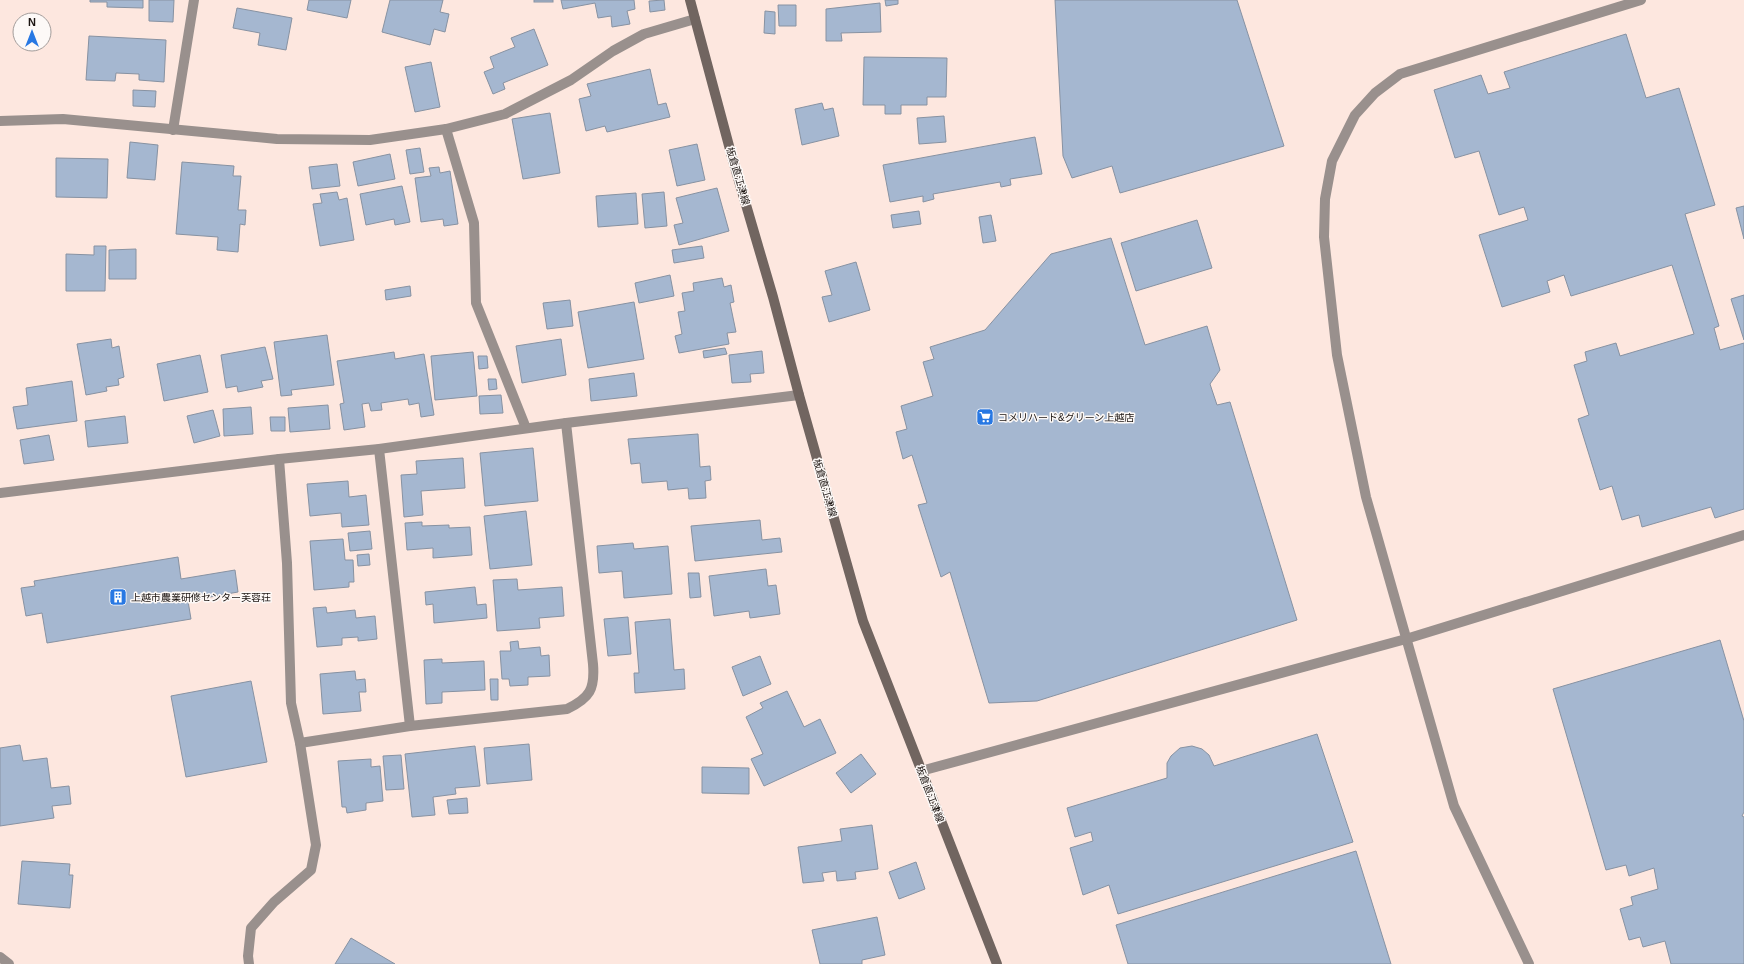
<svg xmlns="http://www.w3.org/2000/svg" width="1744" height="964" font-family="Helvetica,'Noto Sans JP',sans-serif">
  <style>
    .building { fill: #a5b7d0; stroke: #8792a2 }
    .lines { fill: none; stroke-linecap: round; stroke-linejoin: round }
    .minor { stroke: #99908d; stroke-width: 10 }
    .tertiary { stroke: #99908d; stroke-width: 10 }
    .secondary { stroke: #716560; stroke-width: 10 }
    .labels { text-anchor: middle; dominant-baseline: central; stroke-width: 3; stroke-linejoin: round; paint-order: stroke }
    .street-label { font-size: 10px; fill: #1b1411; stroke: #fdf9f7 }
    .poi-label { font-size: 10px; fill: #1b1411; stroke: #fdf9f7; text-anchor: start }
  </style>
  <rect width="100%" height="100%" fill="#fde7df"/>
  <g class="building">
    <polygon points="90,0 143,0 143,8 107,7 107,2 90,2"/>
    <polygon points="149,0 174,0 173,22 149,21"/>
    <polygon points="309,0 351,0 347,18 307,10"/>
    <polygon points="390,0 443,0 440,12 449,14 445,32 434,29 430,45 382,32"/>
    <rect x="534" y="0" width="19" height="2"/>
    <polygon points="561,0 634,0 635,9 627,11 630,24 612,27 611,16 598,18 595,3 563,9"/>
    <polygon points="664,0 665,10 650,12 649,1"/>
    <polygon points="885,0 898,0 898,4 886,6"/>
    <polygon points="1055,0 1237,0 1284,146 1120,193 1112,166 1072,178 1063,156"/>
    <polygon points="880,3 881,32 841,33 842,41 826,41 826,9"/>
    <polygon points="778,5 796,5 796,26 779,26"/>
    <polygon points="237,8 292,18 286,50 258,45 260,33 233,28"/>
    <polygon points="765,11 775,12 775,34 764,33"/>
    <polygon points="534,29 548,65 503,83 505,89 493,94 484,72 494,68 490,57 515,47 511,38"/>
    <polygon points="1626,34 1646,98 1679,88 1715,205 1685,214 1719,326 1714,328 1720,350 1744,343 1744,509 1715,518 1711,507 1642,527 1639,515 1622,520 1612,486 1600,490 1578,419 1589,415 1574,365 1587,361 1585,352 1616,343 1620,356 1694,334 1672,265 1571,296 1564,275 1547,281 1550,292 1502,307 1479,235 1528,220 1524,207 1499,215 1479,151 1455,158 1434,90 1481,75 1488,94 1510,88 1504,72"/>
    <polygon points="89,36 166,40 164,82 139,80 139,74 116,73 115,81 86,80"/>
    <polygon points="864,57 947,58 946,97 927,97 927,105 901,105 901,114 885,114 885,105 863,105"/>
    <polygon points="431,62 440,107 415,112 405,67"/>
    <polygon points="650,69 658,105 666,103 670,117 607,132 605,126 586,131 579,99 591,96 587,84"/>
    <polygon points="133,90 156,91 155,107 133,106"/>
    <polygon points="822,103 824,110 833,108 839,136 802,145 795,109"/>
    <polygon points="550,113 560,173 523,179 512,119"/>
    <polygon points="944,116 946,142 919,144 917,118"/>
    <polygon points="1035,137 1042,174 1010,179 1011,185 1001,187 1000,182 933,194 934,199 923,202 923,196 890,202 883,165"/>
    <polygon points="130,142 158,145 155,180 127,178"/>
    <polygon points="697,144 705,180 677,186 669,150"/>
    <polygon points="420,148 424,172 410,174 406,150"/>
    <polygon points="390,154 395,179 358,186 353,162"/>
    <polygon points="56,158 108,159 107,198 56,197"/>
    <polygon points="182,162 234,166 233,176 241,176 238,210 246,210 245,225 240,224 238,252 217,250 218,237 176,234"/>
    <polygon points="337,164 340,186 312,189 309,167"/>
    <polygon points="439,167 440,173 450,171 458,224 444,226 443,219 421,222 415,178 431,176 429,168"/>
    <polygon points="402,186 410,222 395,225 394,219 366,225 360,194"/>
    <polygon points="717,188 729,231 679,245 674,225 683,223 676,198"/>
    <polygon points="337,192 339,200 347,198 354,240 320,246 313,204 322,203 320,194"/>
    <polygon points="664,192 667,226 645,228 642,194"/>
    <polygon points="636,193 638,224 598,227 596,196"/>
    <polygon points="1744,206 1744,239 1736,208"/>
    <polygon points="919,211 921,224 893,228 891,215"/>
    <polygon points="991,215 996,241 983,243 979,217"/>
    <polygon points="1197,220 1212,268 1136,291 1121,243"/>
    <polygon points="1111,238 1145,345 1207,326 1220,370 1210,384 1217,405 1230,402 1297,620 1037,701 989,703 950,572 941,577 918,505 927,503 912,455 903,459 896,432 907,429 901,406 933,396 923,362 934,359 930,347 985,330 1051,254"/>
    <polygon points="94,246 106,246 105,291 66,291 66,254 94,255"/>
    <polygon points="702,246 704,258 674,263 672,250"/>
    <polygon points="136,249 136,279 109,279 109,250"/>
    <polygon points="856,262 870,310 829,322 822,297 832,295 825,271"/>
    <polygon points="670,275 674,296 639,303 635,283"/>
    <polygon points="722,278 724,287 731,285 734,302 730,303 736,332 727,333 729,344 679,353 675,336 682,334 678,312 685,311 682,293 694,291 693,283"/>
    <polygon points="410,286 411,296 386,300 385,290"/>
    <polygon points="1744,295 1744,340 1731,299"/>
    <polygon points="570,300 573,326 547,329 543,303"/>
    <polygon points="634,302 644,359 588,368 578,312"/>
    <polygon points="327,335 334,385 291,390 292,395 281,396 274,342"/>
    <polygon points="111,339 112,348 119,346 124,377 118,379 119,385 106,387 107,391 86,395 77,344"/>
    <polygon points="561,339 566,375 522,383 516,346"/>
    <polygon points="265,347 273,379 261,381 263,387 238,392 237,386 226,388 221,355"/>
    <polygon points="725,348 727,354 704,358 703,351"/>
    <polygon points="762,351 764,373 750,374 751,382 732,383 729,355"/>
    <polygon points="394,352 395,359 424,354 434,415 421,417 419,403 409,405 408,399 381,403 382,410 371,411 369,403 362,404 365,427 344,430 340,404 344,403 337,361"/>
    <polygon points="473,352 477,396 435,400 431,356"/>
    <polygon points="200,355 208,392 164,401 157,364"/>
    <polygon points="478,356 487,356 488,368 479,369"/>
    <polygon points="634,373 637,396 591,401 589,379"/>
    <polygon points="488,379 496,379 497,389 489,390"/>
    <polygon points="72,381 77,421 17,429 13,407 28,405 26,388"/>
    <polygon points="501,395 503,413 480,414 479,396"/>
    <polygon points="328,405 330,429 290,432 288,408"/>
    <polygon points="251,407 253,434 224,436 223,409"/>
    <polygon points="213,410 220,436 194,443 187,416"/>
    <polygon points="125,416 128,443 88,447 85,421"/>
    <polygon points="270,417 285,417 285,431 271,431"/>
    <polygon points="698,434 700,467 710,466 711,480 705,481 706,498 689,499 688,488 668,490 667,481 642,483 640,463 631,464 628,439"/>
    <polygon points="49,435 54,460 24,464 20,440"/>
    <polygon points="533,448 538,501 485,506 480,453"/>
    <polygon points="463,458 465,488 421,491 423,515 404,517 401,475 417,474 416,461"/>
    <polygon points="348,481 349,497 366,495 369,525 342,527 341,513 310,516 307,484"/>
    <polygon points="526,511 532,565 490,569 484,516"/>
    <polygon points="760,520 762,540 780,538 782,552 695,561 691,526"/>
    <polygon points="422,522 422,526 449,525 449,528 470,527 472,555 433,558 433,548 407,550 405,523"/>
    <polygon points="370,531 372,549 350,551 348,533"/>
    <polygon points="343,539 345,560 353,560 354,582 349,582 349,587 314,590 310,541"/>
    <polygon points="633,543 634,549 668,546 672,594 624,598 622,571 599,573 597,546"/>
    <polygon points="369,554 370,565 358,566 357,555"/>
    <polygon points="178,557 181,579 235,570 238,592 188,601 191,619 47,643 42,613 26,616 21,588 35,586 34,581"/>
    <polygon points="766,569 768,586 776,585 780,614 750,618 749,611 714,616 709,576"/>
    <polygon points="688,573 699,573 701,597 690,598"/>
    <polygon points="517,579 518,590 562,587 564,616 539,618 540,628 497,631 493,580"/>
    <polygon points="475,587 477,605 486,604 487,618 434,623 433,604 426,605 425,592"/>
    <polygon points="326,607 327,613 355,610 356,618 375,616 377,639 358,641 358,637 342,638 342,645 317,647 313,608"/>
    <polygon points="628,617 631,654 608,656 604,619"/>
    <polygon points="670,619 674,670 684,669 685,689 635,693 634,673 639,673 635,622"/>
    <polygon points="1720,640 1744,721 1744,812 1742,816 1744,817 1744,964 1671,964 1665,941 1643,947 1640,937 1629,940 1620,909 1633,905 1631,897 1658,889 1654,868 1629,876 1626,865 1606,870 1553,689"/>
    <polygon points="518,641 519,649 540,647 541,656 549,655 550,676 528,677 528,685 510,686 509,679 502,679 500,651 511,651 510,642"/>
    <polygon points="760,656 771,684 743,696 732,667"/>
    <polygon points="442,659 442,663 484,661 485,690 442,692 442,703 426,704 424,660"/>
    <polygon points="355,671 356,680 365,679 366,692 359,692 361,711 323,714 320,674"/>
    <polygon points="490,679 498,679 498,700 491,700"/>
    <polygon points="251,681 267,762 186,777 171,696"/>
    <polygon points="787,691 804,727 820,719 836,753 764,786 751,759 763,754 746,717 763,708 760,703"/>
    <polygon points="1317,734 1353,842 1118,914 1109,885 1083,895 1070,848 1093,841 1091,832 1075,837 1067,808 1167,778 1167,763 1171,756 1180,748 1192,746 1202,749 1209,755 1214,766"/>
    <polygon points="529,744 532,780 487,784 484,748"/>
    <polygon points="20,745 23,761 47,758 51,788 69,786 71,804 52,806 54,818 0,826 0,748"/>
    <polygon points="475,746 480,786 455,788 456,794 433,797 435,815 412,817 405,754"/>
    <polygon points="861,754 876,774 851,793 836,773"/>
    <polygon points="401,755 404,789 386,790 383,756"/>
    <polygon points="371,759 371,767 380,766 383,801 366,803 366,810 347,813 346,807 342,807 338,761"/>
    <polygon points="702,767 749,768 749,794 702,793"/>
    <polygon points="467,798 468,813 449,814 447,800"/>
    <polygon points="872,825 878,869 855,872 856,879 837,881 836,871 822,873 824,881 803,883 798,847 842,841 840,829"/>
    <polygon points="1356,851 1391,964 1128,964 1116,925"/>
    <polygon points="22,861 70,864 69,875 73,875 70,908 18,904"/>
    <polygon points="916,862 925,889 899,899 889,872"/>
    <polygon points="877,917 885,955 862,960 862,964 820,964 812,930"/>
    <polygon points="351,938 395,964 335,964"/>
  </g>
  <g class="lines">
    <g class="minor">
      <polyline points="0,121 63,119 277,139 370,140 446,129 505,114 571,80 613,51 644,34 695,19"/>
      <polyline points="446,129 474,223 476,303 526,428"/>
      <polyline points="173,130 194,0"/>
      <polyline points="379,449 410,726"/>
      <polyline points="0,493 279,459 379,449 566,423 799,395"/>
      <path d="M 300,743 L 410,726 L 567,709 C 590,698 595,689 593,664 L 566,423"/>
      <polyline points="249,964 248,956 251,928 274,902 311,870 316,845 300,743 291,703 287,563 279,459"/>
      <polyline points="1529,964 1454,806 1366,497 1337,355 1324,237 1325,199 1332,161 1355,115 1375,93 1400,74 1641,0"/>
    </g>
    <g class="tertiary">
      <polyline points="921,771 1406,639 1744,535"/>
      <polyline points="0,957 9,964"/>
    </g>
    <polyline class="secondary" points="690,0 732,157 773,297 799,395 863,621 997,964"/>
  </g>
  <defs>
    <symbol id="supermarket-square" viewBox="-11 -11 22 22"><rect x="-9" y="-9" width="18" height="18" rx="4" fill="#2878e3" stroke="#fdf9f7"/><path d="M-6-5.5h2.5l.6 2H6L4.5 2H-2.5L-4.4-4H-6ZM-1.5 3.2a1.3 1.3 0 1 0 .1 0ZM3 3.2a1.3 1.3 0 1 0 .1 0Z" fill="#fff"/></symbol>
    <symbol id="building-square" viewBox="-11 -11 22 22"><rect x="-9" y="-9" width="18" height="18" rx="4" fill="#2878e3" stroke="#fdf9f7"/><path d="M-4-6H4V6H1V3H-1V6H-4ZM-2.5-4.3h1.7v1.8h-1.7ZM.8-4.3h1.7v1.8H.8ZM-2.5-1h1.7V.8h-1.7ZM.8-1h1.7V.8H.8Z" fill="#fff"/></symbol>
  </defs>
  <g fill-rule="evenodd">
    <use href="#supermarket-square" x="975" y="407" width="20" height="20"/>
    <use href="#building-square" x="108" y="587" width="20" height="20"/>
  </g>
  <g class="labels">
    <g class="street-label">
      <text transform="translate(738 176) rotate(74)">板倉直江津線</text>
      <text transform="translate(825 488) rotate(74)">板倉直江津線</text>
      <text transform="translate(930 794) rotate(69)">板倉直江津線</text>
    </g>
    <g class="poi-label">
      <text x="998" y="417">コメリハード&amp;グリーン上越店</text>
      <text x="131" y="597">上越市農業研修センター芙蓉荘</text>
    </g>
  </g>
  <g transform="translate(32 32)"><circle r="19" fill="#fdf9f7" stroke="#a39d9b"/>
  <path d="M0-3L7 15L0 10L-7 15Z" fill="#2878e3"/>
  <text y="-6" font-size="11" font-weight="bold" text-anchor="middle" fill="#1b1411">N</text>
  </g>
</svg>
